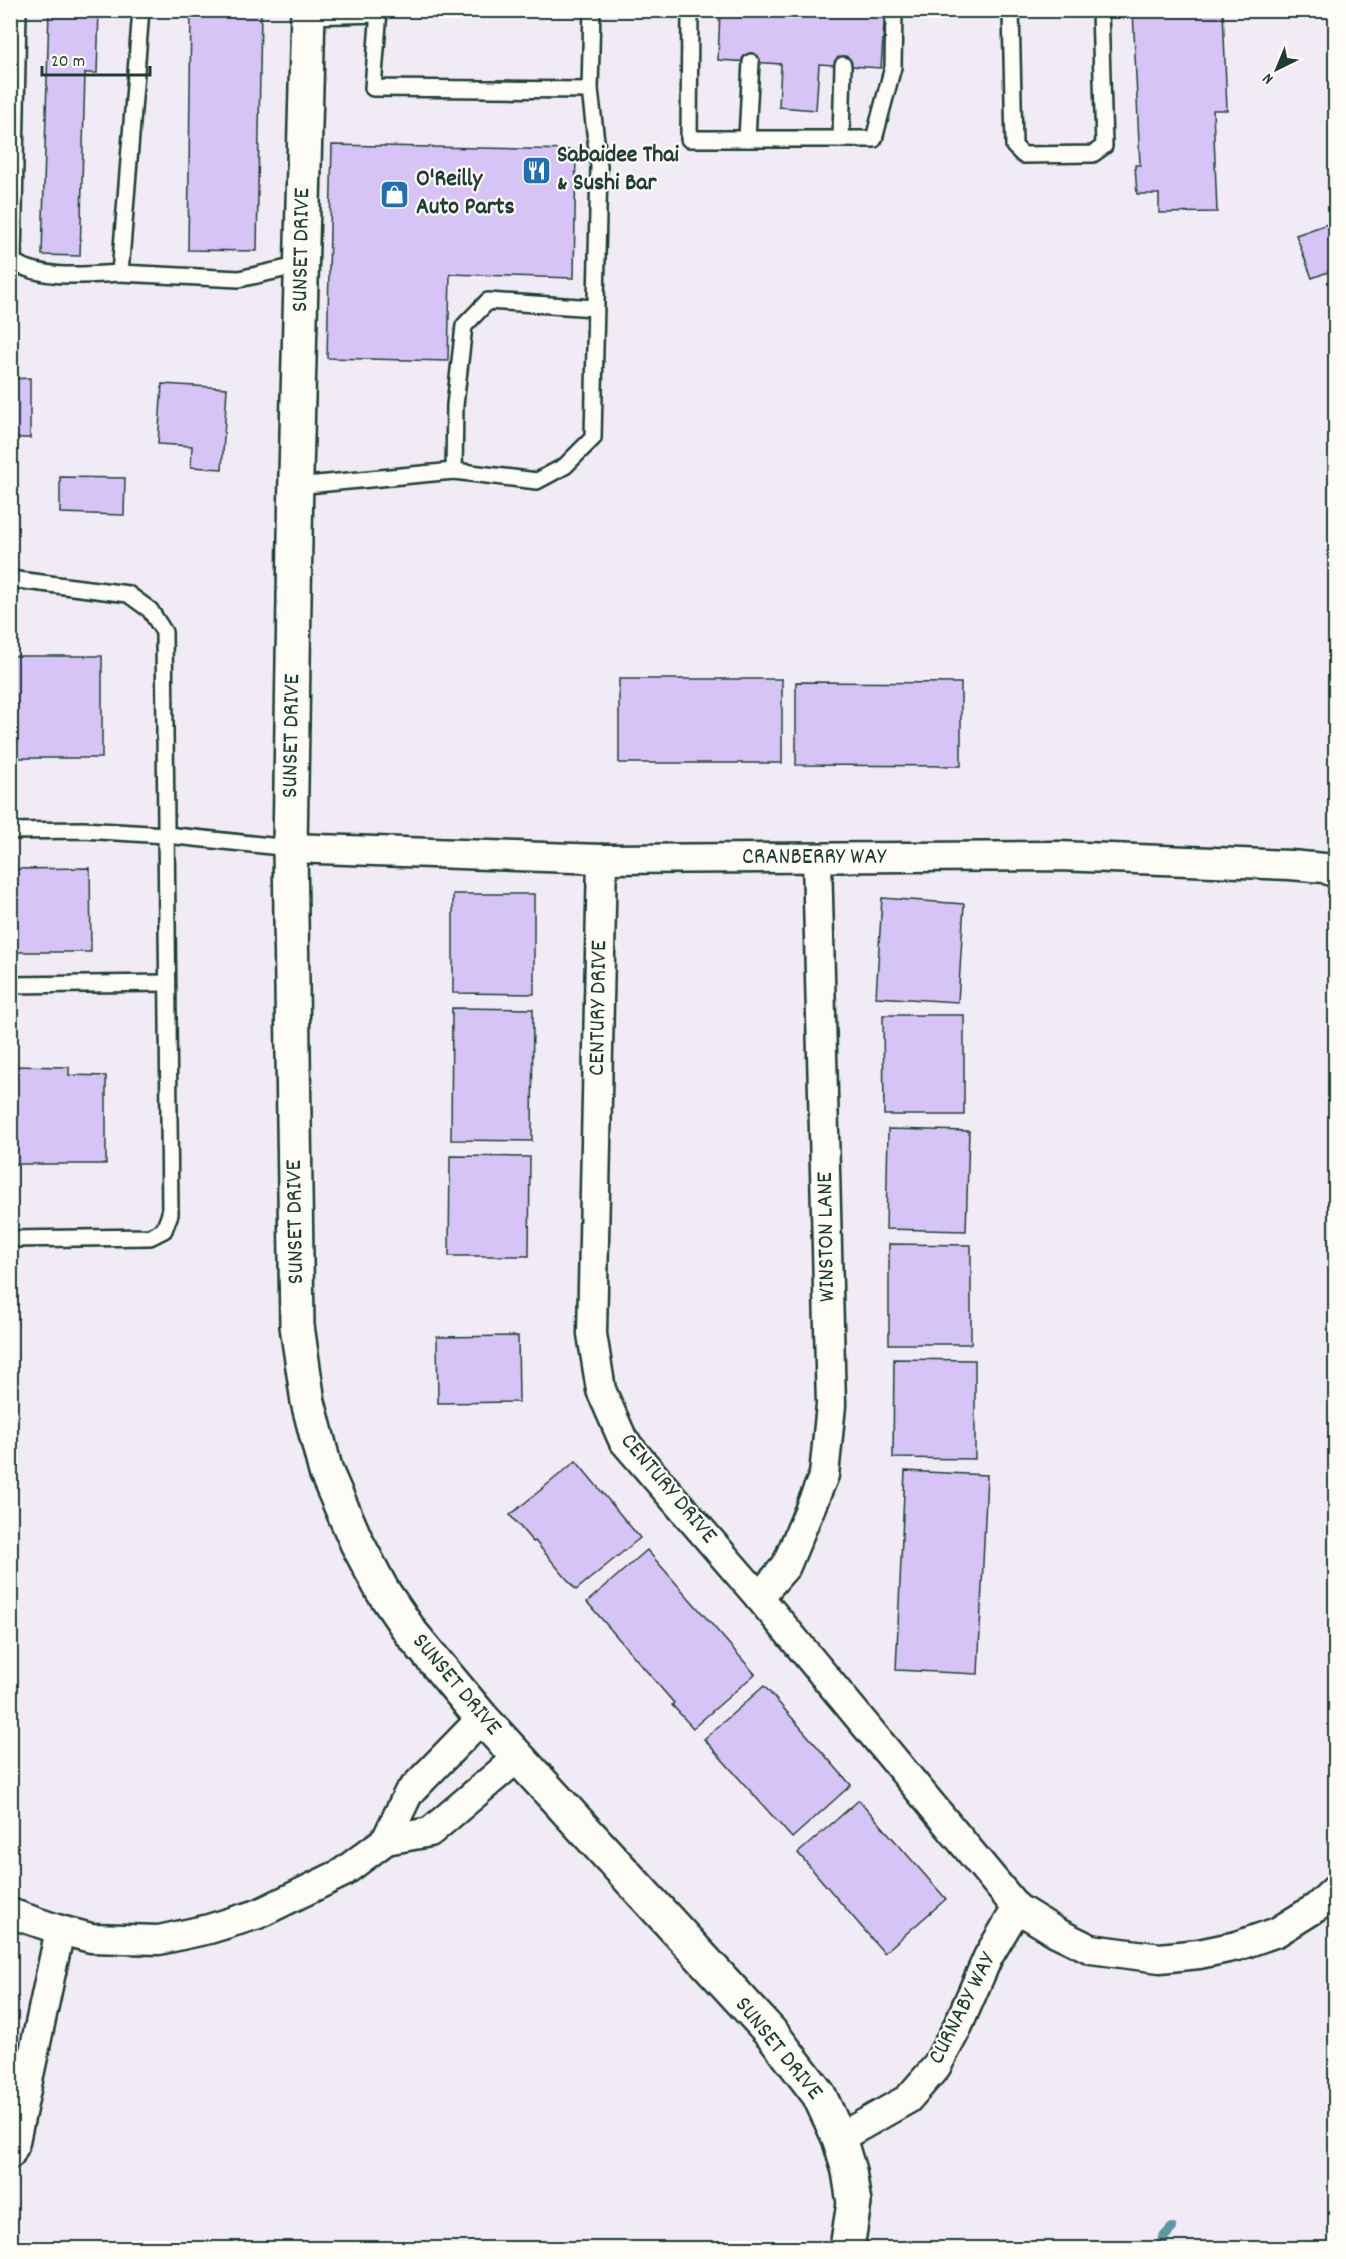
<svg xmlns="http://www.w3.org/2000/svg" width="1346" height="2259" font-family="Dekko,sans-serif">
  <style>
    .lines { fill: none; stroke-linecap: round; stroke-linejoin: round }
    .stream { stroke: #6195a4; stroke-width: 10 }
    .building { fill: #d5c4f5; stroke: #1f3d34; stroke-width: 1.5 }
    .service-casing { stroke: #1f3d34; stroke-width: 20 }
    .minor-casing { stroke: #1f3d34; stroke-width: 33 }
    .tertiary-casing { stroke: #1f3d34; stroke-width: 38 }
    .service { stroke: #fdfcf7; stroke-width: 15 }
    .minor { stroke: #fdfcf7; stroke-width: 28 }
    .tertiary { stroke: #fdfcf7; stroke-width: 33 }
    .labels { text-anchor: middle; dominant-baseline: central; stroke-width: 4.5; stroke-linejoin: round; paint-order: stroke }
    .poi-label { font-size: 24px; font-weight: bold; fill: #1f3d34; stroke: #fdfcf7; text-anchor: start }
    .street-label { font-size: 24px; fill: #1f3d34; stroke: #fdfcf7 }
  </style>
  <rect width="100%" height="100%" fill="#f1ebf6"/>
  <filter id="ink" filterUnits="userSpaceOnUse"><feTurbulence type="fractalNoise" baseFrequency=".0167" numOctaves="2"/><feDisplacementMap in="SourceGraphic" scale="12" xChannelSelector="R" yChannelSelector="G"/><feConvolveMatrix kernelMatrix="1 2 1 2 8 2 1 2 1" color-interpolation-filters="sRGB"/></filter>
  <g filter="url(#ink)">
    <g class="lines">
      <polyline class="stream" points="1161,2248 1163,2238 1172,2228"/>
    </g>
    <g class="building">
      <polygon points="49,10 99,10 97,73 85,73 80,256 42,255"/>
      <polygon points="191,10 261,10 257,251 188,250"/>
      <polygon points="720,10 885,10 881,68 819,64 816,110 779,107 781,64 718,60"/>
      <polygon points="1133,10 1223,10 1227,110 1213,110 1217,212 1159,213 1159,194 1137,194 1135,165 1140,165"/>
      <polygon points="332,145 576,150 574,278 450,274 448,361 327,358"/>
      <polygon points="1336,221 1336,269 1312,278 1296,235"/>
      <polygon points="30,378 30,438 10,438 10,379"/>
      <polygon points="162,384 227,388 222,469 191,467 192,446 158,444"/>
      <polygon points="60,477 125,478 124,515 60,513"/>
      <rect x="10" y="656" width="92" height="102"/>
      <rect x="619" y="679" width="163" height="84"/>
      <polygon points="796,682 961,683 961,766 796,765"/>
      <polygon points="90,868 91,952 10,952 10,869"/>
      <polygon points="453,894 534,894 534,994 453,993"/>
      <polygon points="882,898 964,904 958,1002 876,997"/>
      <polygon points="452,1008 533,1009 532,1141 451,1140"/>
      <polygon points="883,1015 964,1015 964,1115 884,1115"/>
      <polygon points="10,1066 69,1067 69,1075 106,1076 106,1164 10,1164"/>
      <polygon points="888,1129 969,1131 966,1231 886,1229"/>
      <polygon points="450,1156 530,1157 529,1256 449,1256"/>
      <polygon points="889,1244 971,1245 971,1344 889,1344"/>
      <polygon points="518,1336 519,1402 438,1403 437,1337"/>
      <polygon points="894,1359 975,1360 975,1459 893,1458"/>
      <polygon points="576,1461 640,1538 576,1590 535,1541 533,1542 510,1515"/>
      <polygon points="905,1471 987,1475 978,1674 896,1670"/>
      <polygon points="647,1550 755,1674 693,1728 672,1705 674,1703 587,1602"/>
      <polygon points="764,1686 851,1785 792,1838 704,1739"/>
      <polygon points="859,1800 946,1899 884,1953 798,1853"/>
    </g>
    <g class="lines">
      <defs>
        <g id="service">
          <path d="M 18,10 L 13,262 C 44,280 85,275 120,273"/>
          <polyline points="141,10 120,273 239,279 301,265"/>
          <polyline points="379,10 373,88 590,90 592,10"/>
          <polyline points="690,10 689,139 874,139 893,67 894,10"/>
          <polyline points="1011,10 1014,146 1023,155 1093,154 1104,146 1100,10"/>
          <polyline points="308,16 379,14"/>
          <polyline points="747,139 751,62"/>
          <polyline points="841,139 843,65"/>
          <polyline points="454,471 455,405 464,326 488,301 595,308"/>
          <polyline points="296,486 454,471 537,481 565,466 593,438 599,166 590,90"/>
          <polyline points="10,579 128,594 150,610 164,632 170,1214 164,1230 150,1237 10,1239"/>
          <polyline points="10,831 83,830 166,835 290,848"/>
          <polyline points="10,985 166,983"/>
        </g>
        <g id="minor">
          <polyline points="290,848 602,859 1058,856 1290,865 1324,868 1336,873"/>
          <polyline points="602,859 592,1334 601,1390 623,1440 759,1597 1017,1908 1056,1932 1091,1949 1160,1958 1199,1954 1237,1946 1277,1932 1317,1907 1336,1889"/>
          <polyline points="759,1597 786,1566 824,1475 831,1405 817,859"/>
          <polyline points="386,1840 430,1832 517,1758"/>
          <polyline points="10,1913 60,1930 91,1938 159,1940 209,1929 258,1914 342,1873 386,1840 408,1794 482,1718"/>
          <polyline points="839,2138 908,2099 936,2067 957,2028 988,1957 1017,1908"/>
          <polyline points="10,2154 14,2146 60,1930"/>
        </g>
        <polyline id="tertiary" points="308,10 296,475 290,848 297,1326 308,1402 326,1472 357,1543 382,1590 412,1634 482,1718 773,2035 819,2095 839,2138 849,2171 854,2203 847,2248"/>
      </defs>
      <use href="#service" class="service-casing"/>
      <use href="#minor" class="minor-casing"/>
      <use href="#tertiary" class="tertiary-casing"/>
      <use href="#service" class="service"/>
      <use href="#minor" class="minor"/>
      <use href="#tertiary" class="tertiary"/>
    </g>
  </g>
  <defs>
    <symbol id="restaurant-square" viewBox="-11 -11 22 22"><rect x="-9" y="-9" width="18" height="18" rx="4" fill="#1f6fb2" stroke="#fdfcf7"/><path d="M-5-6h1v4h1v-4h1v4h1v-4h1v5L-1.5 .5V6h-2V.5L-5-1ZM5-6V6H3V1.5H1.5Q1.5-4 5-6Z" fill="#fff"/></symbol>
    <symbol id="shop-square" viewBox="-11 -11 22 22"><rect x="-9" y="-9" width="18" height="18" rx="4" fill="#1f6fb2" stroke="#fdfcf7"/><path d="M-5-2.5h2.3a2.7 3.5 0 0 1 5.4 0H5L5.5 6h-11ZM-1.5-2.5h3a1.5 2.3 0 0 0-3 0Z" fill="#fff"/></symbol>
  </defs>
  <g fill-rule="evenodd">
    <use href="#restaurant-square" x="520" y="154" width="33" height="33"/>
    <use href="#shop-square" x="378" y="178" width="33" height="33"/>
  </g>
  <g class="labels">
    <g class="poi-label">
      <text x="557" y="156">Sabaidee Thai<tspan x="557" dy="28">&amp; Sushi Bar</tspan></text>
      <text x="416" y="180">O'Reilly<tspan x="416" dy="28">Auto Parts</tspan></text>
    </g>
    <g class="street-label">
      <text transform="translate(302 250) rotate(-89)">SUNSET DRIVE</text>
      <text transform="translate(292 736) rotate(-89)">SUNSET DRIVE</text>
      <text x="814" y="858">CRANBERRY WAY</text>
      <text transform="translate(599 1008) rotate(-89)">CENTURY DRIVE</text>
      <text transform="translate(296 1222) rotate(-91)">SUNSET DRIVE</text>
      <text transform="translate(827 1237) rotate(-91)">WINSTON LANE</text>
      <text transform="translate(668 1489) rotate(50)">CENTURY DRIVE</text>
      <text transform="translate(456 1685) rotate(50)">SUNSET DRIVE</text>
      <text transform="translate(963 2009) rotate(-63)">CURNABY WAY</text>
      <text transform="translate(778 2049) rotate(51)">SUNSET DRIVE</text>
    </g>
  </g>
  <rect width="1346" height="2259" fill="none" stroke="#fdfcf7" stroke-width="36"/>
  <rect x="18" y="18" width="1310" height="2223" fill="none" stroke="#1f3d34" stroke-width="2" filter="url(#ink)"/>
  <g transform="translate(1277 69) rotate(223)" stroke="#fdfcf7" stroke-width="4.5" paint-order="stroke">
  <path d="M0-4.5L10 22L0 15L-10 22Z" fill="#1f3d34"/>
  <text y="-9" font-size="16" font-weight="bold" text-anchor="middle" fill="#1f3d34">N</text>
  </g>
  <path d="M42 66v9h108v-9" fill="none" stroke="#1f3d34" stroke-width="3"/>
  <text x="51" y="66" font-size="18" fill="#1f3d34" stroke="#fdfcf7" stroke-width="4.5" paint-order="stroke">20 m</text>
</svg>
